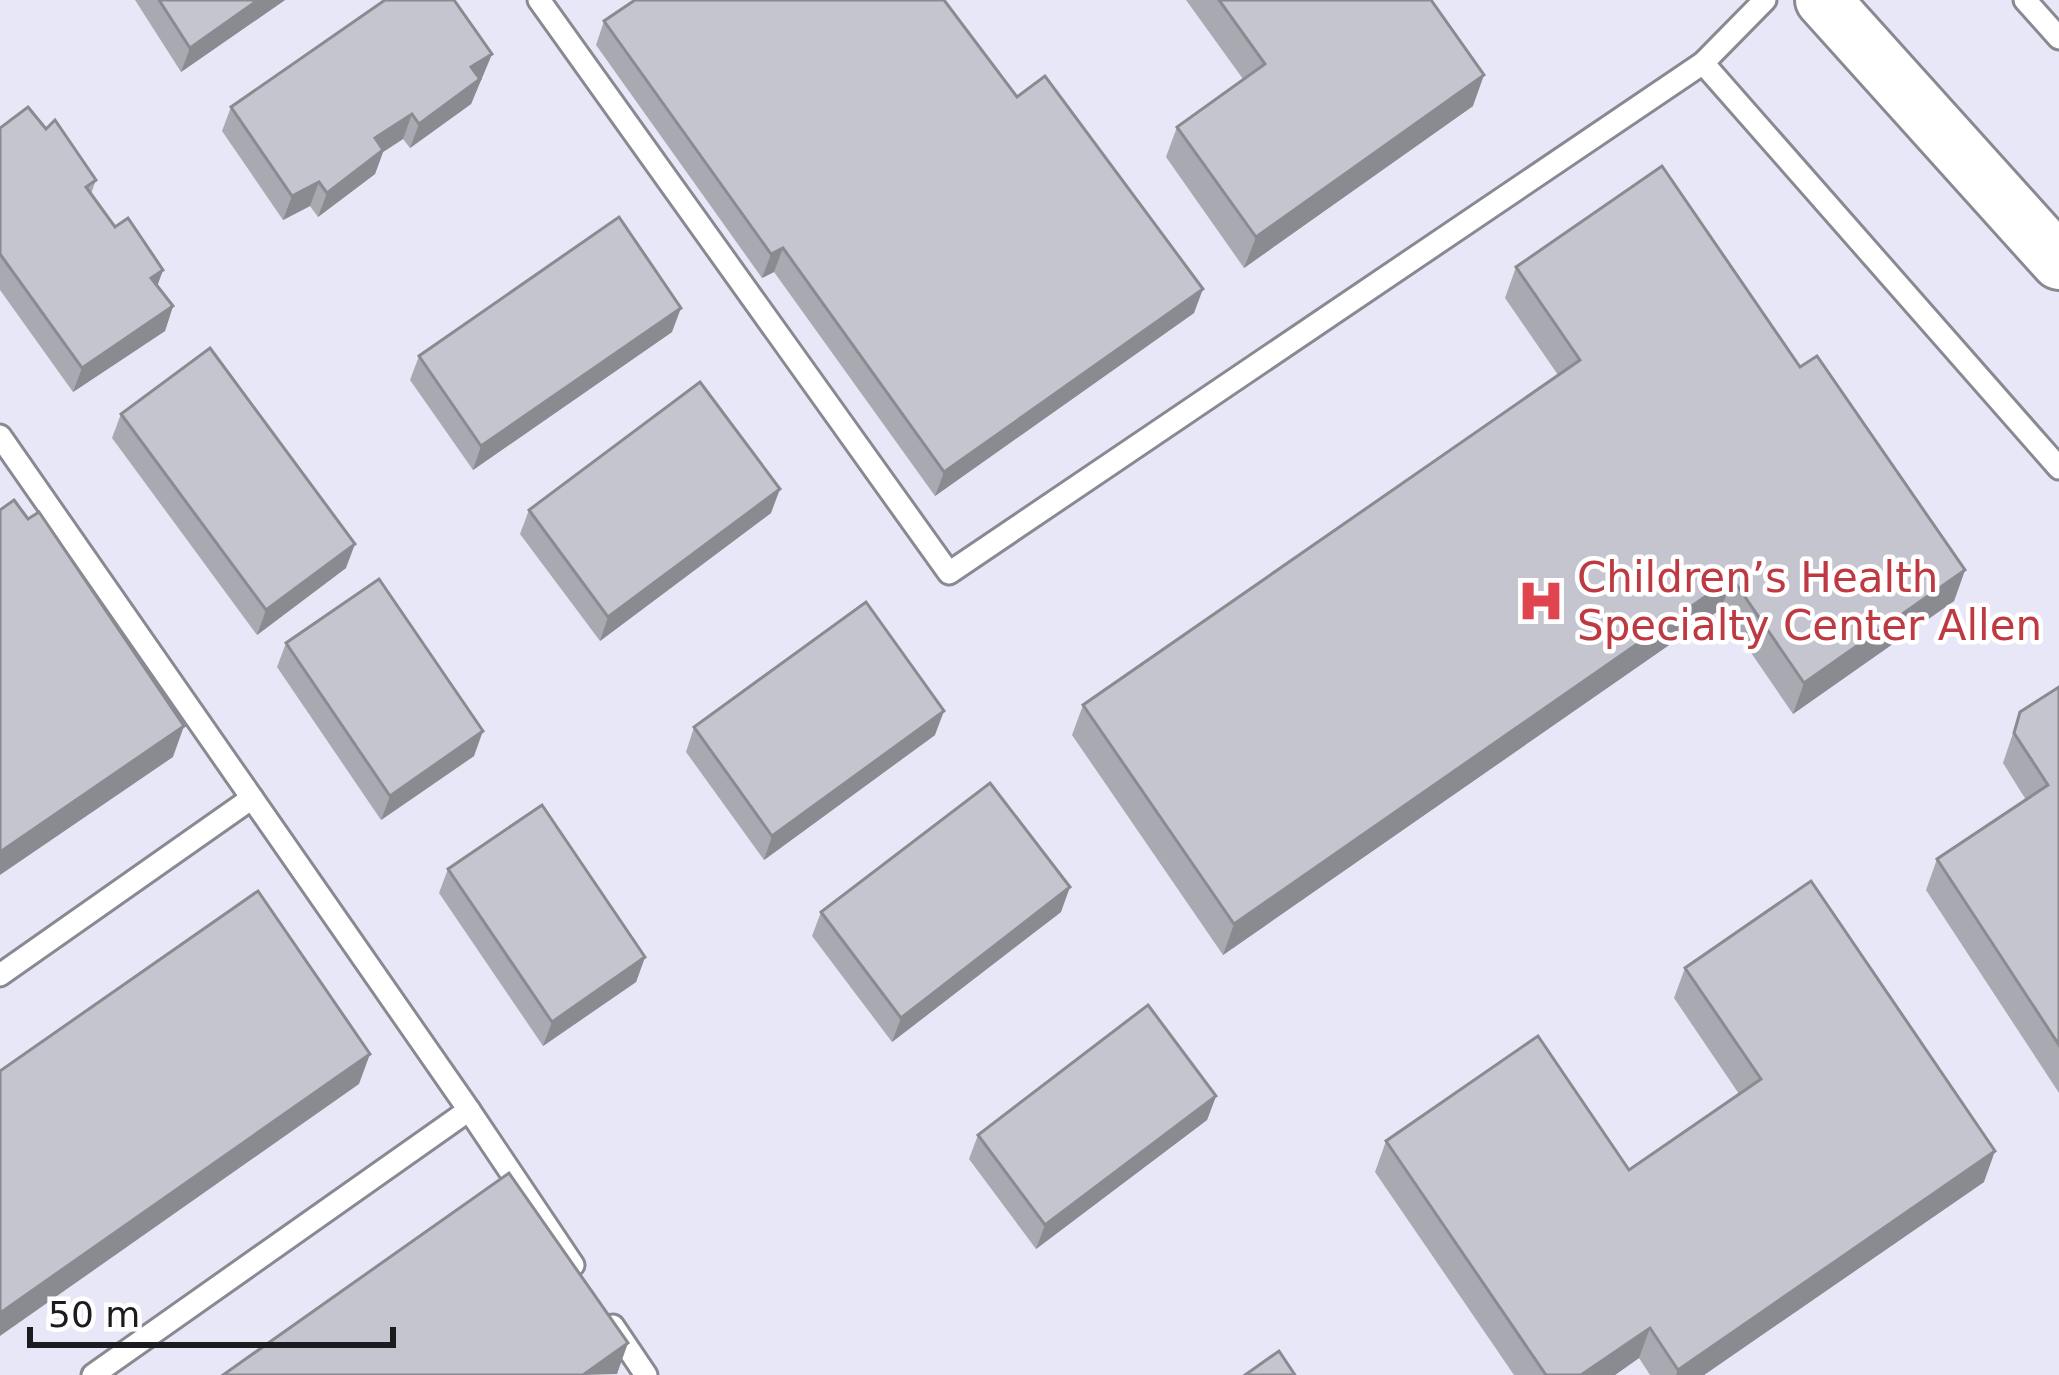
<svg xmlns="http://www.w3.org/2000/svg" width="2059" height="1375" font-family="'DejaVu Sans',sans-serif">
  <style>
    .built { fill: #e7e7f8 }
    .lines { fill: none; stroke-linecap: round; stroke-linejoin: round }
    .service-casing { stroke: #898992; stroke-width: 27 }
    .tertiary-casing { stroke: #898992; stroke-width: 60 }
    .service { stroke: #fff; stroke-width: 21 }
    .tertiary { stroke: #fff; stroke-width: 54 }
    .wall { fill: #a9a9b2 }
    .shaded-wall { fill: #8a8a91 }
    .building { fill: #c5c5cf; stroke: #8a8a91; stroke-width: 3 }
    .labels { text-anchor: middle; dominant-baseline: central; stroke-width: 9; stroke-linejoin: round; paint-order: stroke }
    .health-label { font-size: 42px; fill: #be3a42; stroke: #fff; text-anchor: start }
  </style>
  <rect width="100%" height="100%" fill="#f2f2fc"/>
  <rect class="built" x="0" y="0" width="2059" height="1375"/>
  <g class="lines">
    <defs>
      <g id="service">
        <polyline points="539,0 949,573 1703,63 1765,0"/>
        <polyline points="2025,0 2059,38"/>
        <polyline points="1703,63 2059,468"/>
        <polyline points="0,436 252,798 0,975"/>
        <polyline points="469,1110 573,1265"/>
        <polyline points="613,1326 646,1375"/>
        <polyline points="93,1375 469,1110 252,798"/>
      </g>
      <polyline id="tertiary" points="1823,0 2059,262"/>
    </defs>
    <use href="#service" class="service-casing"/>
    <use href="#tertiary" class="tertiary-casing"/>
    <use href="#service" class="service"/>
    <use href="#tertiary" class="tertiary"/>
  </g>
  <g class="wall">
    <polygon points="135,0 285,0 181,72"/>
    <polygon points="1186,0 1431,0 1473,106 1244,268 1166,157 1177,127 1243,79"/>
    <polygon points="604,21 1017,97 1194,313 935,496 774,272 762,278 596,45"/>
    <polygon points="492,54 471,104 410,148 403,139 383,152 375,174 318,217 310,206 283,220 222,131 231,107"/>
    <polygon points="0,128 46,129 96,180 91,194 115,227 163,270 157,287 173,306 165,331 73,392 0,290"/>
    <polygon points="1516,267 1800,367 1965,570 1954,601 1793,714 1721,609 1223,955 1072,735 1083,705 1558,375 1505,298"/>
    <polygon points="672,332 473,470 410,380 419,356"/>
    <polygon points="121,414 346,568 257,635 112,438"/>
    <polygon points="529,510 771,513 600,641 520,534"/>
    <polygon points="286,643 474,756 381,820 277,667"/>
    <polygon points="2059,687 2059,1093 1926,890 1937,859 2026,800 2003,763 2020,712"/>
    <polygon points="694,727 935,735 764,860 686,752"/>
    <polygon points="448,869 645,957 636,982 543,1046 439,893"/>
    <polygon points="821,912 1061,912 892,1042 812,936"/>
    <polygon points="1685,968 1984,1182 1704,1375 1650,1375 1639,1358 1615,1375 1514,1375 1375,1172 1386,1141 1629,1170 1739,1094 1674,998"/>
    <polygon points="1216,1096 1207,1120 1036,1249 969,1159 978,1135"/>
  </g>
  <g class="shaded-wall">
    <polygon points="258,0 285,0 181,72 190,48"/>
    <polygon points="492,54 471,104 410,148 419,124 471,67"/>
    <polygon points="1484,75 1473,106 1244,268 1256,237"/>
    <polygon points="412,114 403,139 383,152 375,174 318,217 327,193 375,138"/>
    <polygon points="319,182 310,206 283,220 292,196"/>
    <polygon points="783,248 774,272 762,278 771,254"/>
    <polygon points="163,270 154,294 151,278"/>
    <polygon points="1203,289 1194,313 935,496 944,472"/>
    <polygon points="173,306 165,331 73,392 82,368"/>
    <polygon points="681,308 672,332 473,470 481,446"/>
    <polygon points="780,489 771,513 600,641 608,617"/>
    <polygon points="355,544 346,568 257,635 266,610"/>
    <polygon points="1965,570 1954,601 1793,714 1804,683"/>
    <polygon points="1732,578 1721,609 1223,955 1234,924"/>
    <polygon points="944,711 935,735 764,860 772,836"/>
    <polygon points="184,726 173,757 0,875 0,852"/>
    <polygon points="483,731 474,756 381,820 390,796"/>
    <polygon points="1070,887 1061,912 892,1042 901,1018"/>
    <polygon points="645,957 636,982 543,1046 552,1022"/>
    <polygon points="370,1054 359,1084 0,1336 0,1313"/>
    <polygon points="1216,1096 1207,1120 1036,1249 1045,1225"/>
    <polygon points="1995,1151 1984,1182 1704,1375 1676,1375 1678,1370"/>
    <polygon points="1650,1328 1639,1358 1615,1375 1581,1375"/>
    <polygon points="628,1343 617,1374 583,1375"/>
  </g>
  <g class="building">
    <polygon points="159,0 258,0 190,48"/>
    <polygon points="385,0 454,0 492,54 471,67 480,79 419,124 412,114 375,138 383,150 327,193 319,182 292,196 231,107"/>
    <polygon points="635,0 944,0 1017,97 1045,76 1203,289 944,472 783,248 771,254 604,21"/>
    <polygon points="1219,0 1431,0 1484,75 1256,237 1177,127 1265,64"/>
    <polygon points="28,107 46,129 55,120 96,180 86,187 115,227 128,218 163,270 151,278 173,306 82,368 0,254 0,128"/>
    <polygon points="1662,166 1800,367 1817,356 1965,570 1804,683 1732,578 1234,924 1083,705 1580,360 1516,267"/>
    <polygon points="619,217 681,308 481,446 419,356"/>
    <polygon points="210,348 355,544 266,610 121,414"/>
    <polygon points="700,382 780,489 608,617 529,510"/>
    <polygon points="14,500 28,519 39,512 184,726 0,852 0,510"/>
    <polygon points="379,579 483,731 390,796 286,643"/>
    <polygon points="866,602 944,711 772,836 694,727"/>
    <polygon points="2059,687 2059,1045 1937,859 2048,785 2014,733 2020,712"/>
    <polygon points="990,783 1070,887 901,1018 821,912"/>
    <polygon points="542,805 645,957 552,1022 448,869"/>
    <polygon points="1811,881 1995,1151 1678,1370 1650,1328 1581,1375 1546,1375 1386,1141 1538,1036 1629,1170 1761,1079 1685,968"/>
    <polygon points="258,891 370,1054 0,1313 0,1071"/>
    <polygon points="1148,1005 1216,1096 1045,1225 978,1135"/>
    <polygon points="509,1173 628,1343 583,1375 223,1375"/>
    <polygon points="1279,1351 1295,1375 1245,1375"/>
  </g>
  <defs>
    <symbol id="hospital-bare" viewBox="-9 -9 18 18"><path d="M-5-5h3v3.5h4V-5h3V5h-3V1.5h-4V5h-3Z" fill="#e0444e" stroke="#fff" stroke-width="2.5" paint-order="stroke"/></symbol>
  </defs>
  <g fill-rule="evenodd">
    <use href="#hospital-bare" x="1508" y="568" width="66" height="66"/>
  </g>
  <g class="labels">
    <g class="health-label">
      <text x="1577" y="577">Children’s Health<tspan x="1577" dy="48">Specialty Center Allen</tspan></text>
    </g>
  </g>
  <path d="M30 1327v18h363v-18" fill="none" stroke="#1c1c20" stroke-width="6"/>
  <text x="48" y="1327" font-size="36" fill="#1c1c20" stroke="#ffffff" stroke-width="9" paint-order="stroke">50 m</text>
</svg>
